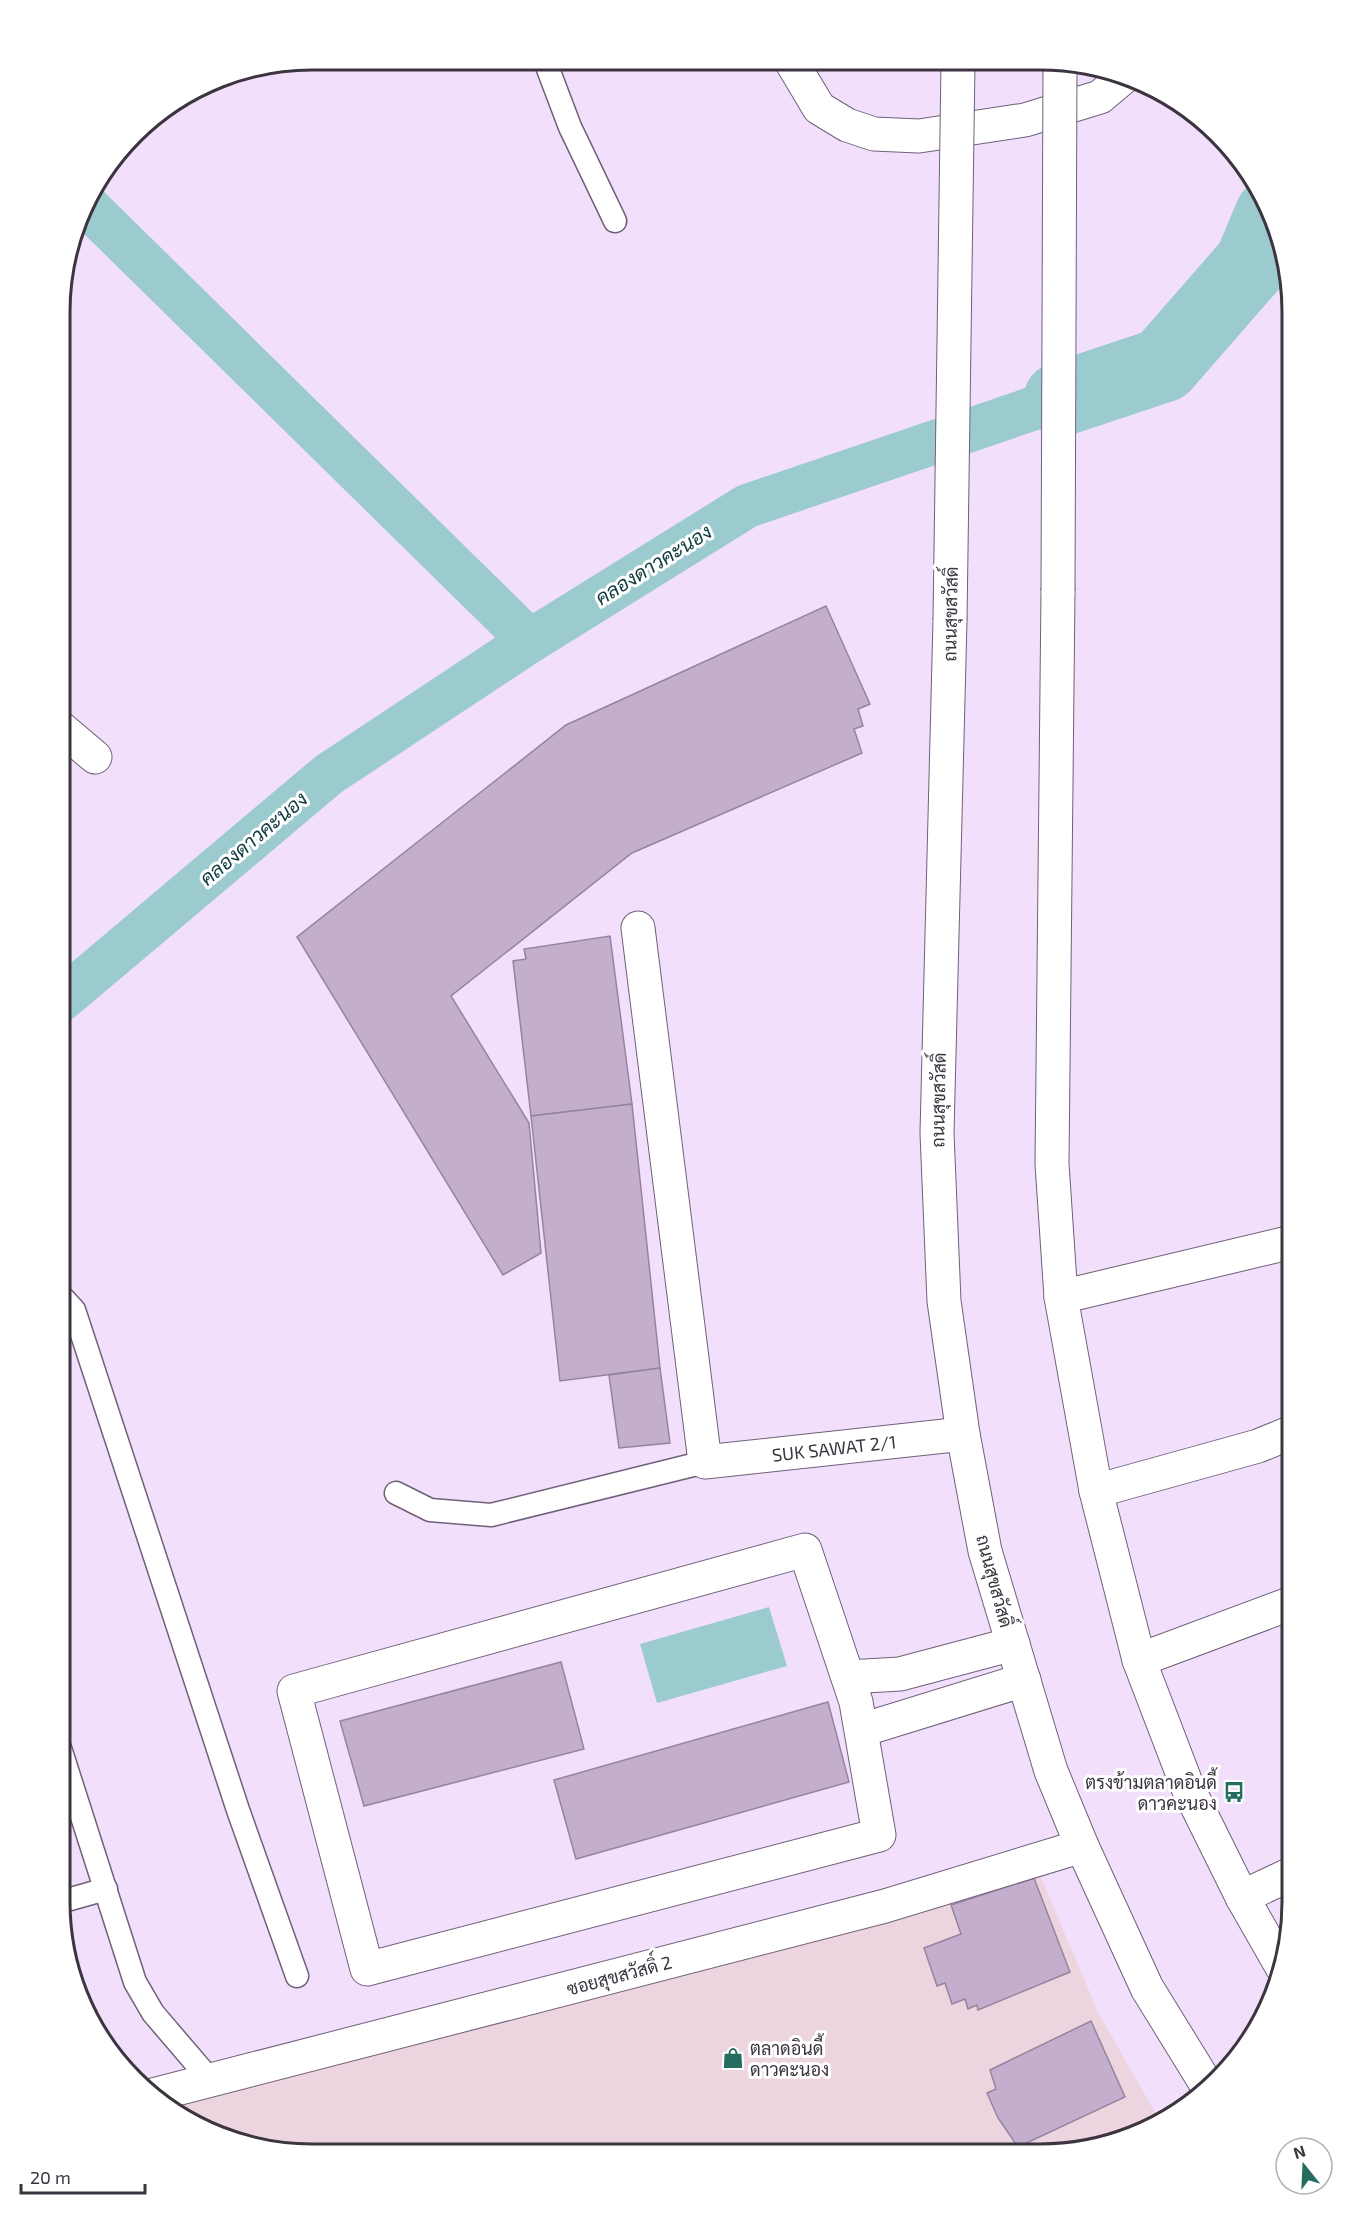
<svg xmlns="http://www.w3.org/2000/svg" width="1352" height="2214" font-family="'Exo 2',Sarabun,sans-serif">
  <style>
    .commercial { fill: #edd5e0 }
    .water { fill: #9ccbcf }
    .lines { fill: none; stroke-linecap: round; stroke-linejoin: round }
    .canal { stroke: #9ccbcf; stroke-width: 44 }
    .river { stroke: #9ccbcf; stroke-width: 75 }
    .building { fill: #c3aecd; stroke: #96849e; stroke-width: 1.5 }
    .service-casing { stroke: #706078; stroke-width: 25 }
    .minor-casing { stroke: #706078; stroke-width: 35 }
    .primary-casing { stroke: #706078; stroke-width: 35 }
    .service { stroke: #fff; stroke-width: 22 }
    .minor { stroke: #fff; stroke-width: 33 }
    .primary { stroke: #fff; stroke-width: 33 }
    .primary-bridge-casing { stroke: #706078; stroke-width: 35; stroke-linecap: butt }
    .primary-bridge { stroke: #fff; stroke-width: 33 }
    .labels { text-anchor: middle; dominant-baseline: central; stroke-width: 6; stroke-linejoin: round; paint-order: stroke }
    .street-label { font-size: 18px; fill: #3c3540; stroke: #fff }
    .poi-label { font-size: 18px; fill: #3c3540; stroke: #fff; text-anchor: end }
    .water-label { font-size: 20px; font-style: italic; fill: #0e3b3e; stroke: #fff }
    .rim { fill: none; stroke: #3c3540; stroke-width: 3 }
  </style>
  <rect width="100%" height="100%" fill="#f2dffb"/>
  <polygon class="commercial" points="1040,1875 1098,2012 1160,2121 1136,2135 1040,2154 280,2152 216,2135 165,2105"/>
  <polygon class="water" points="769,1607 787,1666 657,1703 640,1644"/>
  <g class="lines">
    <g class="canal">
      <polyline points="85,204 530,641"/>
      <polyline points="61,1000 329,774 530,641 747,506 1061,399"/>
    </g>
    <polyline class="river" points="1061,399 1163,365 1252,263 1272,215"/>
  </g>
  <g class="building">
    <polygon points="826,606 870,704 858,709 863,726 854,729 862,753 632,853 451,996 529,1123 541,1253 503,1275 297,937 566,725"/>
    <polygon points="610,936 632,1104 531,1116 513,961 526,959 524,949"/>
    <polygon points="632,1104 660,1368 560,1381 531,1116"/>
    <polygon points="660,1368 670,1443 619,1448 609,1375"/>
    <polygon points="561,1662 584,1749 364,1806 340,1721"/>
    <polygon points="828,1702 849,1782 576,1859 554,1780"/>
    <polygon points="1034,1878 1070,1972 978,2010 977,2005 968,2009 965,1999 952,2004 945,1983 937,1986 924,1948 961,1934 951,1905"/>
    <polygon points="1091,2021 1125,2097 1018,2147 998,2118 987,2093 996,2089 990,2070"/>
  </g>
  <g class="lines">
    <defs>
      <g id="service">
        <polyline points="545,61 570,127 615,221"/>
        <polyline points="61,1296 74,1310 238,1810 297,1976"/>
        <polyline points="396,1493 430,1510 491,1515 705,1462"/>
        <polyline points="60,1748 135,1982 153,2013 212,2082"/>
        <polyline points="60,1902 106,1889"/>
      </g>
      <g id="minor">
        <polyline points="62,729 95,757"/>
        <path id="s1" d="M 638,928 L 705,1462 L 963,1434"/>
        <polyline points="1061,1297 1292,1242"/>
        <polyline points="1096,1491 1258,1446 1292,1432"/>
        <polygon points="805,1550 856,1702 879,1835 367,1969 294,1691"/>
        <polyline points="1139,1660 1292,1603"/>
        <polyline points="848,1677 900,1674 1013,1644"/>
        <polyline points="862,1730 1024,1680"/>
        <polyline points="1242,1897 1291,1874"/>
        <polyline points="153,2095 885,1906 1082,1846"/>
      </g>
      <g id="primary">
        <polyline points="791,61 819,108 847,125 874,134 919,136 1025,120 1100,97 1125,76"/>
        <polyline points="1058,591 1052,1164 1061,1297 1096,1491 1139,1660 1188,1788 1242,1897 1282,1967"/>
        <polyline points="950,620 937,1133 944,1301 963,1434 985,1551 1051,1771 1082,1846 1147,1988 1208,2087"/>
      </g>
    </defs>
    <use href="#service" class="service-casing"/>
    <use href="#minor" class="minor-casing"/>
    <use href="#primary" class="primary-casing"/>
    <use href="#service" class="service"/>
    <use href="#minor" class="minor"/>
    <use href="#primary" class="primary"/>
    <defs>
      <g id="primary-bridge">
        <polyline points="1058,591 1060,62"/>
        <polyline points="950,620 958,62"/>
      </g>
    </defs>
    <use href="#primary-bridge" class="primary-bridge-casing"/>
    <use href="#primary-bridge" class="primary-bridge"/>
  </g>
  <defs>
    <symbol id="bus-bare" viewBox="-9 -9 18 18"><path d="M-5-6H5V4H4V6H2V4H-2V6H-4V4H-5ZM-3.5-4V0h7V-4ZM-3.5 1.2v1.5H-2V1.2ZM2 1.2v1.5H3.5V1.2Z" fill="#256c60" stroke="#fff" stroke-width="2.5" paint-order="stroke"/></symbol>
    <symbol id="shop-bare" viewBox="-9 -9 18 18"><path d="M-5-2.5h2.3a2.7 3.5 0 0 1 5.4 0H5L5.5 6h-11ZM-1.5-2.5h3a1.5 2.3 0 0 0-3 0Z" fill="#256c60" stroke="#fff" stroke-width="2.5" paint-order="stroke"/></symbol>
  </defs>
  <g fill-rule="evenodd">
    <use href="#bus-bare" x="1219" y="1777" width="30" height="30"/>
    <use href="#shop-bare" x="718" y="2043" width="30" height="30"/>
  </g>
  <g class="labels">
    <g class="street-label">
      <text transform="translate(950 614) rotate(-89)">ถนนสุขสวัสดิ์</text>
      <text transform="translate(938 1100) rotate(-89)">ถนนสุขสวัสดิ์</text>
      <text stroke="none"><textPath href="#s1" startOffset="668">SUK SAWAT 2/1</textPath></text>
      <text transform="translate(995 1581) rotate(75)">ถนนสุขสวัสดิ์</text>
      <text transform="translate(619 1975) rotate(-15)">ซอยสุขสวัสดิ์ 2</text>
    </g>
    <g class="poi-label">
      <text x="1217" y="1782">ตรงข้ามตลาดอินดี้<tspan x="1217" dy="21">ดาวคะนอง</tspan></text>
      <text x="750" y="2048" text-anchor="start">ตลาดอินดี้<tspan x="750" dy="21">ดาวคะนอง</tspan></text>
    </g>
    <g class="water-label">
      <text transform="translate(653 564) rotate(-32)">คลองดาวคะนอง</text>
      <text transform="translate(253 838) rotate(-40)">คลองดาวคะนอง</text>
    </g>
  </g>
  <path d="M0 0H1352V2214H0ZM312 70H1040A242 242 0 0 1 1282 312V1902A242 242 0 0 1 1040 2144H312A242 242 0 0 1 70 1902V312A242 242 0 0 1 312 70Z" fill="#fff" fill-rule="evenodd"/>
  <path class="rim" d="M312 70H1040A242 242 0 0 1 1282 312V1902A242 242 0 0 1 1040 2144H312A242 242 0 0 1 70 1902V312A242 242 0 0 1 312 70Z"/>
  <g transform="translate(1304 2166) rotate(342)"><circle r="28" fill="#ffffff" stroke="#b1aeb3" stroke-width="1.5"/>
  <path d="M0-4.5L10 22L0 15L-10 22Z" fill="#256c60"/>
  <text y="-9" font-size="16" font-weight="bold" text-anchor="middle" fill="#3c3540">N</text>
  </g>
  <path d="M21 2184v9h124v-9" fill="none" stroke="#3c3540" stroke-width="3"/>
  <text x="30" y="2184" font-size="18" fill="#3c3540" stroke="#ffffff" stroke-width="4.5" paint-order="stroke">20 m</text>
</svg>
